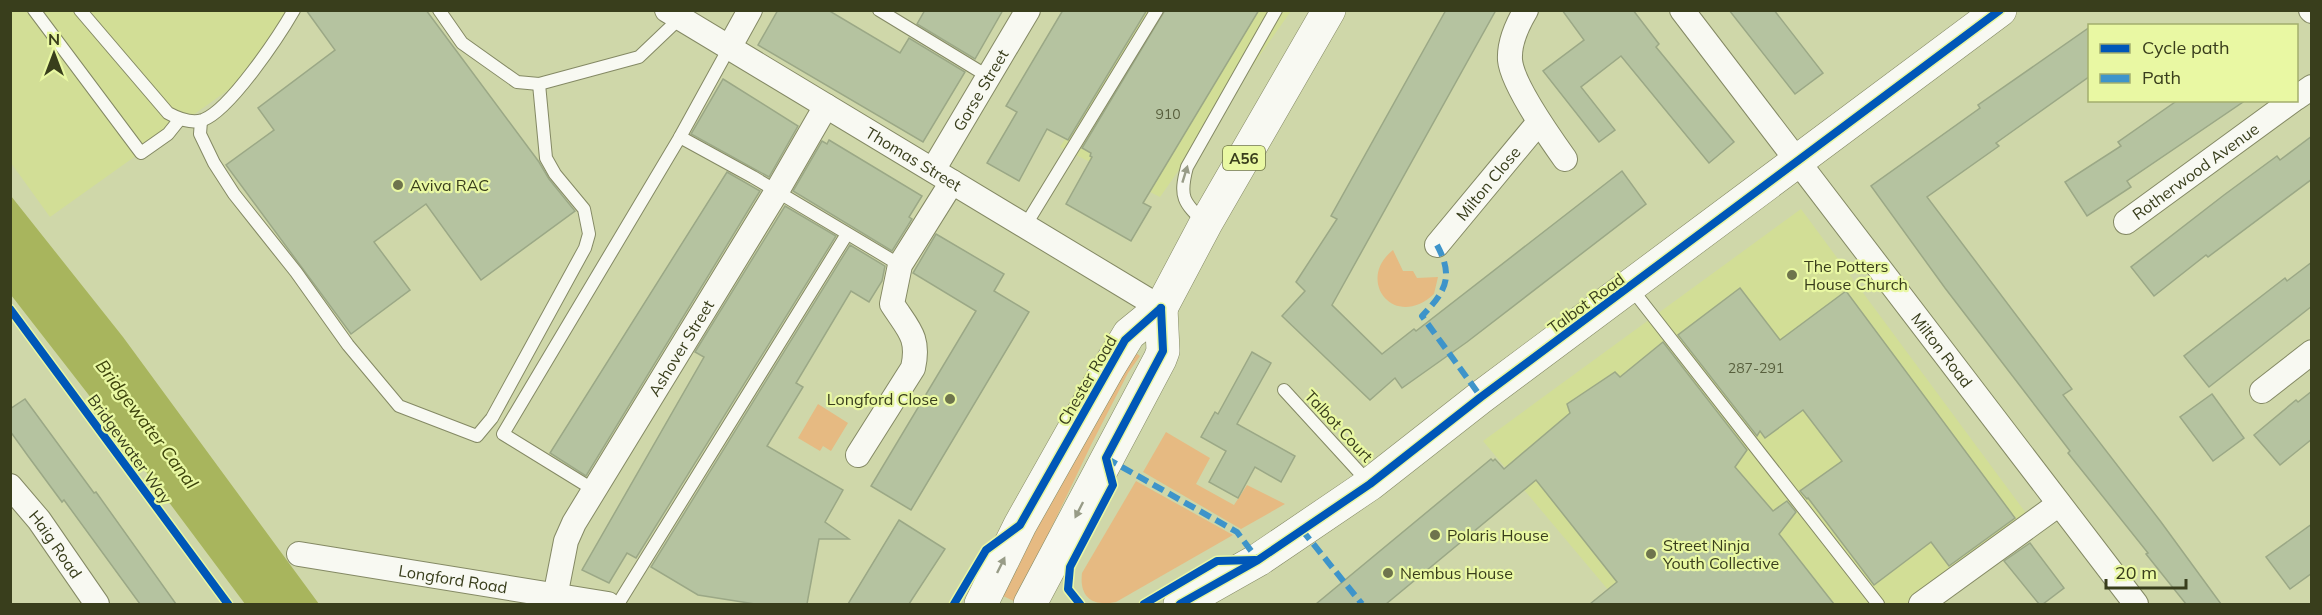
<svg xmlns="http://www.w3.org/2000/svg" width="2322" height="615" font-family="Mulish,sans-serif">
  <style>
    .built { fill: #d2de96 }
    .green { fill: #e6ba82 }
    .water { fill: #a8b55d }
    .building { fill: #b5c3a0; stroke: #9ba886; stroke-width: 1.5 }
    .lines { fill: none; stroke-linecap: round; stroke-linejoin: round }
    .service-casing { stroke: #848964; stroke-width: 14 }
    .minor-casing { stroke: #848964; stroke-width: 26 }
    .primary-casing { stroke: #848964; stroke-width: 34 }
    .trunk-casing { stroke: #848964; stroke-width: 34 }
    .service { stroke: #f8f9f2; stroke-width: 12 }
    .minor { stroke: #f8f9f2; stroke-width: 24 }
    .primary { stroke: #f8f9f2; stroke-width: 33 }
    .trunk { stroke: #f8f9f2; stroke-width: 33 }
    .quiet { stroke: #3e94ca; stroke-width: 6; stroke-dasharray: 12 6; stroke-linecap: butt }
    .cycleway-casing { stroke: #e9f8a3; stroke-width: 11 }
    .cycleway { stroke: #0057b8; stroke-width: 8 }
    .oneway { fill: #989c87 }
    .poi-dot { fill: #6e744d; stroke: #e9f8a3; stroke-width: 2 }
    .labels { text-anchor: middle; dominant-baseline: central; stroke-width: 4.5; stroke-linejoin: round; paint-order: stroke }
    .number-label { font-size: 14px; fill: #585f3d }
    .shield { fill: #e9f8a3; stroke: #6e7644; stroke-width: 1.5 }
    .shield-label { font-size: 15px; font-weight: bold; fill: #393e1c }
    .street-label { font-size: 16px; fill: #393e1c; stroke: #e9f8a3 }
    .poi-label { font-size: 16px; fill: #393e1c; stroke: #e9f8a3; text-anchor: start }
    .water-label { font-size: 18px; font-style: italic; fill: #3e450c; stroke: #e9f8a3 }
  </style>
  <rect width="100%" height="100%" fill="#cfd7a9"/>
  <g class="built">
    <polygon points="10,11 291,11 238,83 50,217 11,163"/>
    <polygon points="1146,11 1291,11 1160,197 1060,147"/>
    <polygon points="1801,209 2037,528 1938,604 1620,604 1483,441"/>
  </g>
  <g class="green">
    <path d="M 1393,250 L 1403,271 L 1413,271 L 1417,278 L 1438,277 L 1434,294 C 1394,331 1355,280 1393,250 Z"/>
    <polygon points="1133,351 1140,356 1128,373 1091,445 1016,602 1003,596 1060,478"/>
    <polygon points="818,404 848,423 831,451 823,446 820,451 798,438"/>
    <polygon points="1166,432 1210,458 1196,484 1234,505 1247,485 1285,504 1241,529 1143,472"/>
    <path d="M 1136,481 L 1233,535 L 1116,602 C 1093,607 1079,598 1082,573 Z"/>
  </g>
  <polygon class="water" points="11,196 123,337 319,604 245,604 88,394 11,295"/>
  <g class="building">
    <polygon points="306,10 426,10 539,162 549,179 575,211 481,280 426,204 374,242 410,290 351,334 226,165 274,130 258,108 335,50"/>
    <polygon points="778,10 828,10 900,53 909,38 965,72 923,142 758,45"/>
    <polygon points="925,10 1003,10 975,59 917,24"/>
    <polygon points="1063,10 1147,10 1068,140 1047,129 1019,181 987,163 1017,112 1006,106"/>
    <polygon points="1165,10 1259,10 1143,203 1151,207 1131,241 1066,204 1092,157 1090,156 1091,153 1082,148"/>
    <polygon points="1446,10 1496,10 1332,305 1382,354 1414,329 1416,331 1622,171 1646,204 1467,342 1402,388 1395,378 1370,400 1282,316 1305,291 1296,282 1337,219 1331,216"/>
    <polygon points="1562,10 1633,10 1659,44 1656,47 1734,142 1709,163 1621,56 1581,87 1615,130 1599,142 1543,71 1584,40"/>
    <polygon points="1729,10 1774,10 1823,73 1795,94"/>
    <polygon points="2090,27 2090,76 1996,143 1999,146 1927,197 2072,389 2063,395 2161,522 2221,604 2186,604 2146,554 2148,553 2068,453 2070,451 1945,288 1871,186 1980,108 1978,105"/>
    <polygon points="723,79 798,126 769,177 691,134"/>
    <polygon points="2178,100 2246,100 2127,181 2131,187 2087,216 2065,182 2121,146 2118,142"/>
    <polygon points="2312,136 2312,179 2208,257 2206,255 2154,296 2131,267 2224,195 2277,156 2280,160"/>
    <polygon points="829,140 922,196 909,217 912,219 892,251 793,191 822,141 827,144"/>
    <polygon points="727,172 760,191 586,476 550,453"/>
    <polygon points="785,206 836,236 636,558 627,553 609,583 582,570 704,357 695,352"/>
    <polygon points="936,234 1004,274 994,291 1029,312 911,510 871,486 976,311 913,273"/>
    <polygon points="850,245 885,266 882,281 869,302 851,291 796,383 803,387 767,446 843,490 825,522 849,539 819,539 807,604 755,604 698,595 651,567"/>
    <polygon points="2312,262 2312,306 2209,387 2184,356 2285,278 2287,281"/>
    <polygon points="1740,288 1780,340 1846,291 2015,518 1949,566 1931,542 1874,585 1808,498 1807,499 1800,491 1842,461 1803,410 1765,438 1760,431 1757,436 1678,335"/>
    <polygon points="1663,342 1747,450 1735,467 1773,511 1787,501 1796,512 1779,534 1834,604 1590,604 1617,582 1536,480 1386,604 1316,604 1491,459 1493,461 1495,459 1504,469 1570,413 1567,404 1615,372 1620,377"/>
    <polygon points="1252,352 1271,363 1237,424 1295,456 1281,482 1255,467 1238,498 1209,482 1226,451 1201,437 1215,412 1218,414"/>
    <polygon points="2312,391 2312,439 2280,465 2254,435 2296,400 2298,402"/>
    <polygon points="2212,394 2244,438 2213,461 2180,417"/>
    <polygon points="25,399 94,493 96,492 176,604 140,604 64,500 62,502 28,456 10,431 10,409"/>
    <polygon points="899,520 945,549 909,604 848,604"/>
    <polygon points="2312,524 2312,573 2290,589 2266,557"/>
    <polygon points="2030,543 2064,588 2043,604 2039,604 2004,561"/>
  </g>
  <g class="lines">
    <defs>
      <g id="service">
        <polyline points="34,10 141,153 168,134 180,119"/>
        <path d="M 80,10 L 168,113 C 179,119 191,124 203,120 C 230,110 279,36 294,10"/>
        <polyline points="439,10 462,43 517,82 539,84 639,57 680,18"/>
        <polyline points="879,10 989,77"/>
        <polyline points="201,121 200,134 214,163 234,194 296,272 348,345 399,406 477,436 492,418 585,248 589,234 584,209 555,174 546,158 539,84"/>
        <polyline points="680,137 753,177 900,265"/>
        <path d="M 1205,223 C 1183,202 1179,197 1187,167 L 1276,10"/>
        <polyline points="1025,226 1157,10"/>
        <polyline points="1631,288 1878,604"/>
        <polyline points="1284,390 1370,484"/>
        <polyline points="594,490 503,434 680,137 729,48"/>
        <polyline points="618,604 847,234"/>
      </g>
      <g id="minor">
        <path id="s1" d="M 667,10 L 1161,308"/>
        <path d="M 1526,10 C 1517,25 1509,43 1510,60 C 1512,84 1550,138 1565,159"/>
        <path id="s2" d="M 1682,10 L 2136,604"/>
        <polyline points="2311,10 2312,11"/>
        <polyline points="729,48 750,10"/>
        <polyline points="2296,98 2312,87"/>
        <path id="s3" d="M 933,170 L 1028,10"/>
        <path id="s4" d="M 2126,222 L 2293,100"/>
        <path id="s5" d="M 1437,245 L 1539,122"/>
        <polyline points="2262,391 2312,352"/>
        <path d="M 858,455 L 913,368 C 920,337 908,329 892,304 L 900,265 L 952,182"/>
        <path id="s6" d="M 10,486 L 39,520 L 97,604"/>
        <path id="s7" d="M 299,554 L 608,604"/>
        <path id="s8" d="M 555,597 L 566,541 L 574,523 L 777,191 L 826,106"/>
        <polyline points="1921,604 2059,504"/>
      </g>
      <polyline id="primary" points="1180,604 1258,560 1370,484 1481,397 2000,10"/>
      <g id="trunk">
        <polyline points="981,604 1020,525 1109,367 1129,334 1161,308 1206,223 1329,10"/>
        <polyline points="1030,604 1160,359 1163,351 1161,308"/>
      </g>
    </defs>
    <use href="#service" class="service-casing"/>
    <use href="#minor" class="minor-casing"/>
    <use href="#primary" class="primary-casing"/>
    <use href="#trunk" class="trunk-casing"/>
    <use href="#service" class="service"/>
    <use href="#minor" class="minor"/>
    <use href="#primary" class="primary"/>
    <use href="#trunk" class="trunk"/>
    <g class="quiet">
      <path d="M 1437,245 C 1454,277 1446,291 1422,316 L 1481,397"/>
      <polyline points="1106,458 1237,532 1258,560"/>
      <polyline points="1302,530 1362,604"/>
    </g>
    <defs>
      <g id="cycleway">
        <polyline points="10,309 228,604"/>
        <polyline points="954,604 986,550 1020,525 1125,340 1161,308"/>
        <polyline points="1080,604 1068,589 1070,567 1113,485 1106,458 1163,351 1161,308"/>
        <polyline points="1144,604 1217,561 1255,560"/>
        <polyline points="1180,604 1258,560 1370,484 1481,397 2000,10"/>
      </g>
    </defs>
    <use href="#cycleway" class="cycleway-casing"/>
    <use href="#cycleway" class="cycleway"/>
  </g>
  <defs><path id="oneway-solid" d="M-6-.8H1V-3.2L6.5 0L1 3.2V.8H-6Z" transform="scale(1.5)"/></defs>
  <g class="oneway">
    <use href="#oneway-solid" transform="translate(1185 174) rotate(-73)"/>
    <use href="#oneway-solid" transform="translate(1079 510) rotate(117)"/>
    <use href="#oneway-solid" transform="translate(1001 565) rotate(-64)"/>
  </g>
  <g class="poi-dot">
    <circle cx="398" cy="185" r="6"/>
    <circle cx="1792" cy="275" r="6"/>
    <circle cx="950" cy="399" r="6"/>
    <circle cx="1435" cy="535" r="6"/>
    <circle cx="1651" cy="554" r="6"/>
    <circle cx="1388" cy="573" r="6"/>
  </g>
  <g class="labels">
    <g class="number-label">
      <text x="1168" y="114">910</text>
      <text x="1756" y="368">287-291</text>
    </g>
    <rect class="shield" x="1223" y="146" width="42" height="24" rx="4.5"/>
    <g class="shield-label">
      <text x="1244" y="158">A56</text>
    </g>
    <g class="street-label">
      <text stroke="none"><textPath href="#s3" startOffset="93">Gorse Street</textPath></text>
      <text stroke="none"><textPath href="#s1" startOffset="288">Thomas Street</textPath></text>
      <text stroke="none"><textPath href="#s4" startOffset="86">Rotherwood Avenue</textPath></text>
      <text stroke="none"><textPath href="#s5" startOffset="80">Milton Close</textPath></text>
      <text transform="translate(1586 303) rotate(-36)">Talbot Road</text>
      <text stroke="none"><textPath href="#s8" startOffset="282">Ashover Street</textPath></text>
      <text stroke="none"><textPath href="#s2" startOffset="428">Milton Road</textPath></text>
      <text transform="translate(1087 380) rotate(-60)">Chester Road</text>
      <text transform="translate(1339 426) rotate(47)">Talbot Court</text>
      <text transform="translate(130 449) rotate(54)">Bridgewater Way</text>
      <text stroke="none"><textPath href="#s6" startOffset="74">Haig Road</textPath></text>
      <text stroke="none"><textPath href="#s7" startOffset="156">Longford Road</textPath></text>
    </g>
    <g class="poi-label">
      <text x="410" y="185">Aviva RAC</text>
      <text x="1804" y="266">The Potters<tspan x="1804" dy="18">House Church</tspan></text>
      <text x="938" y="399" text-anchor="end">Longford Close</text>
      <text x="1447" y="535">Polaris House</text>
      <text x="1663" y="545">Street Ninja<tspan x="1663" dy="18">Youth Collective</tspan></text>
      <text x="1400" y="573">Nembus House</text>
    </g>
    <g class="water-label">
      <text transform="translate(147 424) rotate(53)">Bridgewater Canal</text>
    </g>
  </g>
  <rect width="2322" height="615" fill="none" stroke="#393e1c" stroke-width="24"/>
  <rect x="2088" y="24" width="210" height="78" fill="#e9f8a3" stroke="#a3ae6d" stroke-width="1.5"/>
  <rect x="2100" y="44" width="30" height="9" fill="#0057b8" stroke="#a3ae6d" stroke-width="1.5"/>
  <text x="2142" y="54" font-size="18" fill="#393e1c">Cycle path</text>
  <rect x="2100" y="74" width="30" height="9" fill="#3e94ca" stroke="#a3ae6d" stroke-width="1.5"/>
  <text x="2142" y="84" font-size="18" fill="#393e1c">Path</text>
  <g transform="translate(54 54)" stroke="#e9f8a3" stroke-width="4.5" paint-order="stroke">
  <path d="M0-4.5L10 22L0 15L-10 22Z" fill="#393e1c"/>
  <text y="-9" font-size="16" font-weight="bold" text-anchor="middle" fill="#393e1c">N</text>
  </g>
  <path d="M2106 579v9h80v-9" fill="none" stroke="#393e1c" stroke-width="3"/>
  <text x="2115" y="579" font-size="18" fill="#393e1c" stroke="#e9f8a3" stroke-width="4.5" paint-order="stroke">20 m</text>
</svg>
